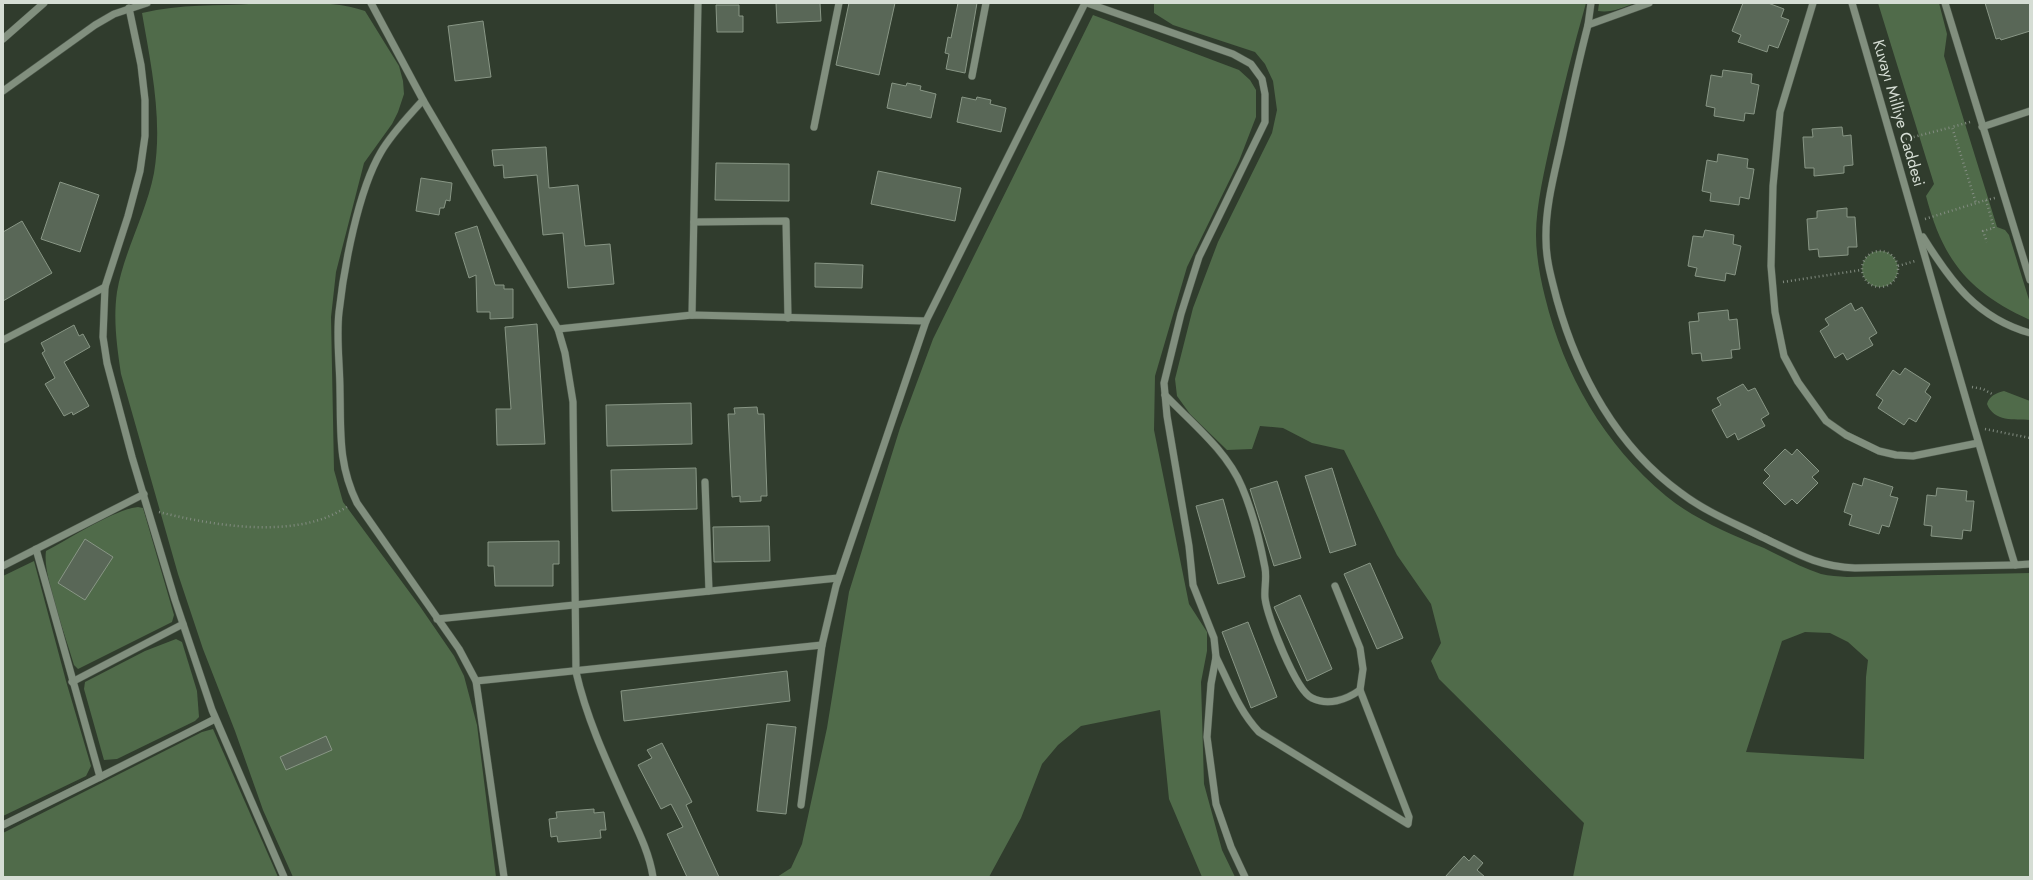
<svg xmlns="http://www.w3.org/2000/svg" width="2033" height="880" font-family="Jost,sans-serif">
  <style>
    .green { fill: #506b4a; fill-rule: evenodd }
    .building { fill: #596757; stroke: #889685 }
    .lines { fill: none; stroke-linecap: round; stroke-linejoin: round }
    .minor-casing { stroke: #4c574a; stroke-width: 8 }
    .path { stroke: #828c80; stroke-width: 2.5; stroke-dasharray: 1 3; stroke-linecap: butt }
    .minor { stroke: #818f7e; stroke-width: 7 }
    .labels { text-anchor: middle; dominant-baseline: central; stroke-width: 3; stroke-linejoin: round; paint-order: stroke }
    .street-label { font-size: 16px; fill: #d5ddd4; stroke: #303c2d }
  </style>
  <rect width="100%" height="100%" fill="#303c2d"/>
  <g class="green">
    <path d="M 262,3 C 295,3 335,0 365,11 L 399,66 L 403,81 L 404,94 L 398,112 L 392,124 L 364,163 L 336,272 L 331,317 L 334,470 L 343,502 L 419,605 L 454,656 L 464,676 L 477,725 L 496,877 L 293,877 L 263,810 L 235,731 L 203,649 L 178,574 L 121,374 C 117,346 113,320 117,292 C 124,251 146,214 154,173 C 163,120 151,65 142,13 C 183,3 221,7 262,3 Z"/>
    <path d="M 1154,3 L 1586,3 C 1573,48 1562,94 1551,140 C 1545,168 1536,205 1536,235 C 1536,255 1540,277 1545,297 C 1564,375 1604,444 1666,496 C 1694,519 1730,534 1764,548 C 1782,557 1802,568 1821,574 C 1829,576 1839,576 1847,577 L 2030,573 L 2030,877 L 1573,877 L 1584,823 L 1439,679 L 1431,661 L 1441,643 L 1431,604 L 1397,555 L 1344,450 L 1312,443 L 1283,428 L 1260,426 L 1252,449 L 1227,450 L 1190,414 L 1177,396 L 1175,379 L 1193,308 L 1218,242 L 1272,133 L 1277,110 L 1273,81 L 1265,64 L 1255,52 L 1173,25 L 1154,13 ZM 1805,632 L 1830,633 L 1848,642 L 1868,660 L 1866,677 L 1864,759 L 1746,752 L 1782,641 Z"/>
    <path d="M 1599,3 L 1635,3 C 1622,8 1611,13 1598,11 Z"/>
    <path d="M 1878,3 L 1939,3 L 1947,34 L 1944,56 L 1997,227 L 2005,230 L 2009,235 L 2030,303 L 2030,320 C 1969,292 1943,261 1926,196 L 1934,184 Z"/>
    <polygon points="1093,15 1239,70 1250,80 1256,90 1256,117 1239,161 1187,267 1155,376 1154,430 1189,604 1207,632 1207,651 1201,682 1204,784 1222,850 1235,877 1202,877 1169,799 1160,710 1081,726 1058,745 1042,764 1021,818 989,877 777,877 791,868 802,844 827,728 849,592 900,428 933,339"/>
    <circle cx="1880" cy="269" r="18"/>
    <path d="M 2004,391 L 2030,401 L 2030,420 C 2014,419 1994,422 1987,404 C 1989,396 1996,393 2004,391 Z"/>
    <path d="M 138,507 L 143,508 L 174,615 L 172,622 L 78,669 L 74,665 C 67,639 42,575 46,551 C 69,539 115,509 138,507 Z"/>
    <polygon points="34,561 66,681 91,766 86,776 3,816 3,576"/>
    <polygon points="176,639 182,642 197,691 199,717 195,721 117,759 104,760 84,689 85,682 145,651"/>
    <polygon points="213,729 278,877 3,877 3,833 202,732"/>
  </g>
  <g class="building">
    <polygon points="776,3 820,3 821,21 777,23"/>
    <polygon points="849,3 895,3 879,75 836,65"/>
    <polygon points="958,3 977,3 965,73 946,69 949,54 945,53 948,37 951,38"/>
    <polygon points="1743,3 1768,3 1784,9 1781,17 1789,20 1778,48 1769,45 1767,52 1738,42 1741,35 1732,31"/>
    <polygon points="1985,3 2030,3 2030,31 2001,40 2000,38 1996,39"/>
    <polygon points="716,5 739,5 739,16 743,16 743,32 717,32"/>
    <polygon points="483,21 491,77 455,81 448,26"/>
    <polygon points="1723,70 1752,74 1751,83 1759,85 1754,114 1745,113 1744,121 1714,116 1715,108 1706,106 1711,75 1722,77"/>
    <polygon points="892,83 906,86 907,83 921,86 920,90 936,94 931,118 887,108"/>
    <polygon points="962,97 976,100 977,97 991,100 990,104 1006,108 1001,132 957,122"/>
    <polygon points="1842,127 1843,136 1851,135 1853,165 1844,166 1844,173 1814,176 1814,168 1805,168 1803,137 1813,137 1812,129"/>
    <polygon points="546,147 549,188 578,185 585,246 610,244 614,284 568,288 563,233 543,235 537,175 504,178 503,165 494,166 492,150"/>
    <polygon points="1718,154 1748,159 1747,168 1754,169 1749,199 1740,197 1739,205 1710,201 1711,193 1702,191 1707,160 1717,162"/>
    <polygon points="716,163 789,164 789,201 715,200"/>
    <polygon points="878,171 961,188 955,221 871,204"/>
    <polygon points="421,178 452,183 450,201 446,200 444,208 440,208 439,215 416,211"/>
    <polygon points="60,182 99,195 80,252 41,239"/>
    <polygon points="1847,208 1847,217 1855,217 1857,247 1848,247 1848,255 1819,257 1818,249 1809,250 1807,219 1817,218 1817,211"/>
    <polygon points="22,221 52,273 3,301 3,232"/>
    <polygon points="477,226 495,285 504,285 504,289 513,289 513,318 490,319 490,312 477,312 476,275 469,278 455,233"/>
    <polygon points="1705,230 1734,235 1733,244 1741,246 1735,275 1726,273 1725,281 1695,276 1697,268 1688,266 1693,236 1703,237"/>
    <polygon points="815,263 863,265 862,288 815,287"/>
    <polygon points="1851,303 1855,311 1862,307 1877,333 1869,338 1873,345 1847,360 1843,353 1835,358 1820,331 1829,325 1825,319"/>
    <polygon points="1728,310 1729,320 1737,319 1740,349 1731,350 1732,358 1702,361 1701,353 1692,354 1689,322 1699,321 1698,313"/>
    <polygon points="537,324 545,444 497,445 496,409 511,409 505,327"/>
    <polygon points="74,325 79,336 83,334 90,347 64,362 89,406 73,415 72,412 64,416 45,384 55,378 42,353 45,351 41,343"/>
    <polygon points="1905,368 1930,384 1925,392 1931,397 1916,422 1909,418 1904,425 1878,408 1883,400 1876,395 1893,370 1900,375"/>
    <polygon points="1743,384 1748,391 1755,388 1769,414 1761,419 1765,426 1738,440 1735,433 1727,438 1712,410 1721,405 1717,398"/>
    <polygon points="691,403 692,444 607,446 606,405"/>
    <polygon points="757,407 758,414 764,414 767,496 761,496 761,501 740,502 740,496 732,497 728,414 735,414 734,408"/>
    <polygon points="1785,449 1792,455 1797,449 1819,471 1812,477 1818,483 1797,504 1792,499 1785,505 1763,483 1770,476 1764,470"/>
    <polygon points="696,468 697,509 612,511 611,470"/>
    <polygon points="1332,468 1356,545 1330,553 1305,476"/>
    <polygon points="1864,478 1893,487 1890,496 1898,498 1889,527 1882,525 1879,534 1849,525 1852,515 1844,512 1853,483 1862,486"/>
    <polygon points="1277,481 1301,558 1274,566 1250,489"/>
    <polygon points="1937,488 1967,491 1966,501 1974,501 1971,531 1963,530 1962,539 1931,536 1932,526 1924,525 1927,495 1936,496"/>
    <polygon points="1223,499 1245,577 1218,584 1196,506"/>
    <polygon points="769,526 770,561 714,562 713,527"/>
    <polygon points="85,539 113,557 85,600 58,583"/>
    <polygon points="559,541 559,564 553,564 553,586 495,586 494,566 488,566 488,542"/>
    <polygon points="1370,563 1403,638 1377,649 1344,574"/>
    <polygon points="1300,595 1332,669 1307,681 1274,607"/>
    <polygon points="1248,622 1277,697 1251,708 1222,632"/>
    <polygon points="787,671 790,701 624,721 621,691"/>
    <polygon points="767,724 796,727 786,814 757,811"/>
    <polygon points="326,736 332,750 286,770 280,757"/>
    <polygon points="662,743 692,802 686,805 719,877 687,877 667,834 683,827 671,804 661,809 638,765 652,758 647,750"/>
    <polygon points="594,809 594,813 604,812 606,830 600,830 601,838 558,842 557,836 551,837 549,819 557,818 556,812"/>
    <polygon points="1474,855 1483,863 1477,870 1485,877 1445,877 1464,856 1469,861"/>
  </g>
  <g class="lines">
    <defs>
      <g id="minor">
        <path d="M 371,3 L 423,100 L 558,329 L 565,353 L 573,402 L 576,672 C 586,716 605,758 624,800 C 635,825 649,850 653,877"/>
        <polyline points="1087,3 1233,54 1251,64 1262,79 1265,94 1265,122 1199,257 1181,314 1164,383 1167,416 1189,546 1193,585 1214,638 1216,657 1211,684 1207,737 1216,804 1231,847 1245,877"/>
        <path d="M 1649,3 L 1588,25 C 1578,63 1570,101 1562,139 C 1555,172 1545,206 1546,240 C 1546,261 1552,280 1557,300 C 1578,375 1617,447 1681,493 C 1706,512 1734,523 1762,537 C 1794,552 1818,567 1855,568 L 2015,565"/>
        <polyline points="1813,3 1780,112 1773,186 1771,266 1775,312 1784,356 1798,382 1826,421 1846,435 1879,451 1896,455 1913,456 1978,443"/>
        <path d="M 1852,3 C 1907,190 1958,378 2015,565 L 2030,564"/>
        <polyline points="1945,3 2030,280"/>
        <polyline points="129,8 141,65 145,100 145,136 140,171 128,216 105,287 103,337 107,363 132,457 175,600 212,710 284,877"/>
        <polyline points="1588,25 1591,3"/>
        <polyline points="3,39 44,3"/>
        <polyline points="972,76 986,3"/>
        <polyline points="3,91 95,25 114,14 147,3"/>
        <path d="M 423,100 C 408,117 392,133 381,152 C 358,191 344,267 339,312 C 336,338 340,365 340,391 C 341,432 338,464 357,503 L 459,649 L 476,681 L 504,877"/>
        <polyline points="814,127 839,3"/>
        <polyline points="1982,127 2030,111"/>
        <polyline points="694,222 786,221 788,318"/>
        <path d="M 1923,237 C 1951,282 1977,318 2030,333"/>
        <polyline points="692,315 698,3"/>
        <polyline points="558,329 692,315 926,321"/>
        <polyline points="3,340 105,287"/>
        <path d="M 1165,395 C 1192,423 1227,451 1242,487 C 1253,513 1260,541 1265,568 C 1267,578 1264,589 1265,598 C 1267,617 1296,691 1312,698 C 1328,706 1346,700 1360,690"/>
        <polyline points="705,482 709,591"/>
        <polyline points="3,566 144,494"/>
        <polyline points="437,619 838,578"/>
        <path d="M 1216,657 C 1229,683 1239,711 1259,732 L 1408,824 L 1409,817 L 1360,690 L 1363,669 L 1360,648 L 1335,586"/>
        <polyline points="476,681 822,645"/>
        <polyline points="72,682 183,624"/>
        <polyline points="100,777 215,719"/>
        <polyline points="801,805 822,645 836,586 926,321 1085,3"/>
        <polyline points="3,825 100,777 36,549"/>
      </g>
    </defs>
    <use href="#minor" class="minor-casing"/>
    <g class="path">
      <polyline points="1970,122 1952,127 1976,203"/>
      <polyline points="1902,140 1952,127"/>
      <polyline points="1986,200 1995,198"/>
      <polyline points="1925,219 1986,200 1994,228 1983,231 1987,242"/>
      <circle cx="1880" cy="269" r="18"/>
      <polyline points="1898,266 1915,261"/>
      <polyline points="1783,282 1861,270"/>
      <polyline points="1972,387 1983,389 1994,395"/>
      <polyline points="1985,429 2030,438"/>
      <path d="M 159,512 C 207,524 270,535 319,520 C 329,517 338,512 347,507"/>
    </g>
    <use href="#minor" class="minor"/>
  </g>
  <g class="labels">
    <g class="street-label">
      <text transform="translate(1899 113) rotate(74)">Kuvayı Milliye Caddesi</text>
    </g>
  </g>
  <rect width="2033" height="880" fill="none" stroke="#d5ddd4" stroke-width="8"/>
</svg>
